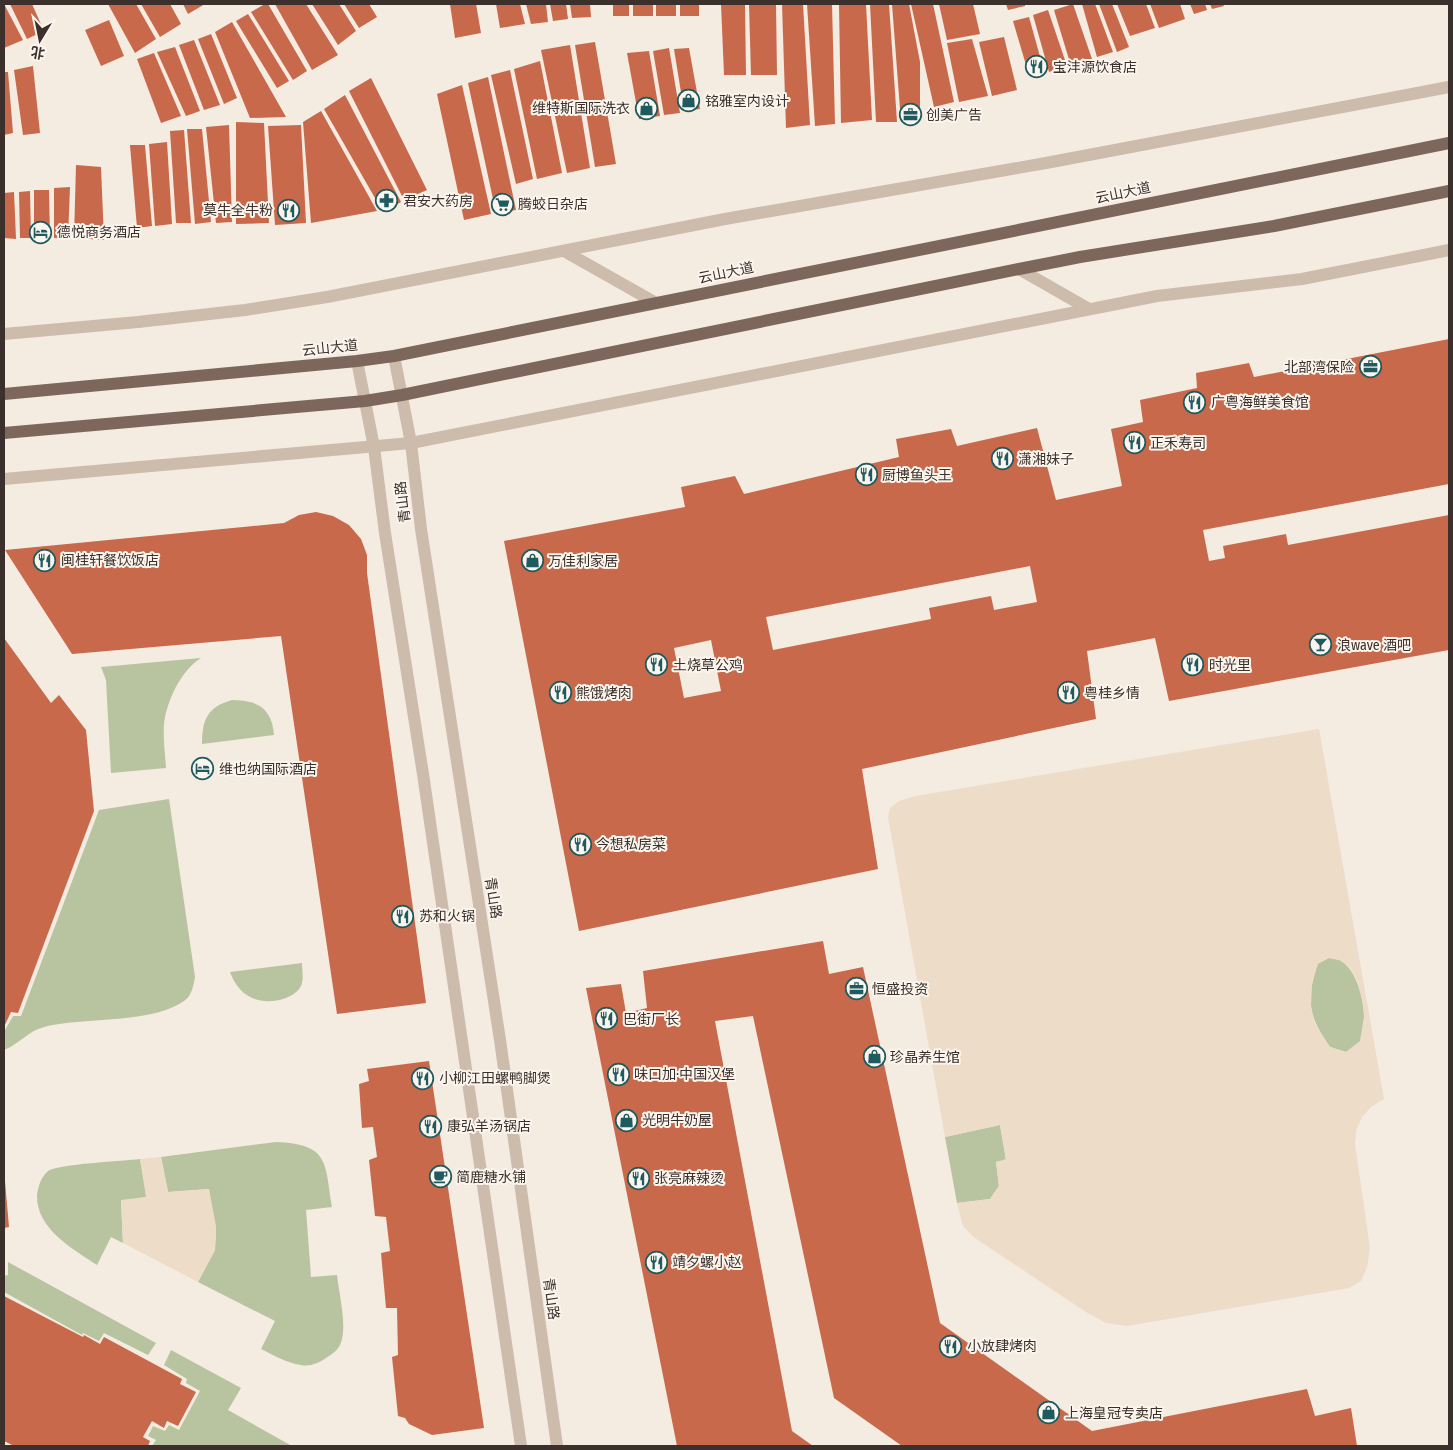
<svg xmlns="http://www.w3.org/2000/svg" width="1453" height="1450" font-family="'Fira Sans Condensed','Noto Sans SC',sans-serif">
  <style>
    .green { fill: #b8c4a0 }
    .plaza { fill: #ecdcc8; fill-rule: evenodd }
    .building { fill: #c8694b; fill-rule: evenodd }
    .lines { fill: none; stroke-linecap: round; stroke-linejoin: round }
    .minor { stroke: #cdbbac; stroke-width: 12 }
    .major { stroke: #7d675c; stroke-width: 12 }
    .labels { text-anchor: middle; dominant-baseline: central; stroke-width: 4; stroke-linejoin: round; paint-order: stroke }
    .poi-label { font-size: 14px; fill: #3b302b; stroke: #fbf5ee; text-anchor: start }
    .street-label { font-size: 14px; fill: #3b302b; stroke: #fbf5ee }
  </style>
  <rect width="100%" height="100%" fill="#f4ebe1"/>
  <g class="green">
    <path d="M 201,658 C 182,670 170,695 165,717 C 162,732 165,752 166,768 L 111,773 L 106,680 L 101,667 Z"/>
    <path d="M 232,700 C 257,700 272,708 274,735 L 202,744 C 202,720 207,707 232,700 Z"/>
    <path d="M 169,799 L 195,977 C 193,987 192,995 184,1001 C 152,1024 82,1017 44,1027 C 28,1031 18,1045 4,1050 L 4,1029 L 5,1030 L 13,1016 L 21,1016 L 99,810 Z"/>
    <path d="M 1329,958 C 1333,959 1338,959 1341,961 C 1356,969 1365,1002 1364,1018 C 1364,1026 1362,1034 1360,1042 L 1346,1052 L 1330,1047 C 1308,1016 1306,1000 1318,963 Z"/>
    <path d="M 302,963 C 302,970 304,979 301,986 C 299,991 291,996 286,998 C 260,1007 239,997 230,972 Z"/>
    <polygon points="1000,1125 1006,1160 996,1162 999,1186 990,1199 957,1203 945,1137"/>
    <path d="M 276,1142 C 329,1144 325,1162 332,1207 L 306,1210 L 311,1277 L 337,1275 C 339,1294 348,1328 340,1345 C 337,1351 332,1354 326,1358 C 319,1363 309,1367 301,1365 C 287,1363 273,1355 261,1349 L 275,1321 L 198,1282 L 215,1250 L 209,1189 L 168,1192 L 161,1157 Z"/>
    <path d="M 140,1159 L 147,1197 L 121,1201 L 123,1243 L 111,1237 L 97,1265 C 73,1249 36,1229 37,1195 C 38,1187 41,1177 48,1171 C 58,1164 124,1161 140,1159 Z"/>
    <polygon points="8,1262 156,1343 148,1355 104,1333 99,1341 83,1333 82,1335 4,1292 4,1276 8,1275"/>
    <polygon points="171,1350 241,1388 228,1410 292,1446 152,1446 156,1440 148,1436 153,1426 165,1431 169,1425 179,1430 200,1391 186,1383 187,1379 164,1365"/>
  </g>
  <g class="plaza">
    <path d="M 1319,729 L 1384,1099 L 1371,1107 L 1362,1117 L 1356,1131 L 1355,1144 L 1370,1248 L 1367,1267 L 1361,1281 L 1349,1288 L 1127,1326 L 1106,1323 L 1086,1312 L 975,1238 L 963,1226 L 957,1203 L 990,1199 L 999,1186 L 996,1162 L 1006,1159 L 1000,1125 L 945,1137 L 888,817 L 890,808 L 899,801 L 916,796 ZM 1329,958 L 1340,960 L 1350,968 L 1357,981 L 1362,999 L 1364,1016 L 1360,1041 L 1346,1052 L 1330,1047 L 1314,1022 L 1311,1007 L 1312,982 L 1318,964 Z"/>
    <polygon points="161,1157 168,1192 209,1189 216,1226 216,1239 215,1250 198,1282 123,1243 121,1200 146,1197 140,1159"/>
  </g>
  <g class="building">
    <polygon points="4,4 23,40 4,48"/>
    <polygon points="10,4 32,4 44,31 27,39"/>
    <polygon points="108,4 136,4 156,39 135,53"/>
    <polygon points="141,4 170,4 181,24 160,37"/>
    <polygon points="183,4 205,4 188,14"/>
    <polygon points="265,4 268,4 307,71 293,80 251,12"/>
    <polygon points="275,4 306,4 338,55 312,70"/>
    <polygon points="312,4 339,4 356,31 338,45"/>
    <polygon points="344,4 369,4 377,17 359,28"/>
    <polygon points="450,4 476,4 481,33 455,38"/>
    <polygon points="496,4 520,4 525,24 500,28"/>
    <polygon points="526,4 546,4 548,22 531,24"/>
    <polygon points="550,4 566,4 568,19 553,21"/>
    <polygon points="570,4 590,4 591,17 572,18"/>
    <rect x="613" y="4" width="16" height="12"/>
    <rect x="633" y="4" width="20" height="12"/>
    <rect x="656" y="4" width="20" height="12"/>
    <rect x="680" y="4" width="19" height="12"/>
    <polygon points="721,4 745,4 746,75 724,75"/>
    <polygon points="749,4 776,4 777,75 751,75"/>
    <polygon points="782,4 803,4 810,125 786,128"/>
    <polygon points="807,4 832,4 835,124 815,126"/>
    <polygon points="839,4 866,4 872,120 841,123"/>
    <polygon points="870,4 889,4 897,122 876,122"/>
    <polygon points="892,4 909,4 920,62 920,120 901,122"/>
    <polygon points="911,4 933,4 954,102 934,107"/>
    <polygon points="939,4 973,4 980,34 947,40"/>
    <polygon points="1006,4 1025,4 1025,6 1008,10"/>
    <polygon points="1073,4 1092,59 1071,66 1054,10"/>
    <polygon points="1082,4 1095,4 1113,52 1097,57"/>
    <polygon points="1099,4 1112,4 1129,47 1117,52"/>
    <polygon points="1117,4 1146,4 1155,28 1130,36"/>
    <polygon points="1150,4 1180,4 1185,19 1159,28"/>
    <polygon points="1190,4 1205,4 1207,10 1194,14"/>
    <polygon points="1210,4 1223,4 1224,6 1212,9"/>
    <polygon points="1048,10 1067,66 1049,72 1033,15"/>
    <polygon points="248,14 289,81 277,88 236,21"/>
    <polygon points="1029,17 1044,71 1029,75 1013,21"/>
    <polygon points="109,20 124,56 101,66 85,30"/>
    <polygon points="232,22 286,117 250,118 215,32"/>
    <polygon points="211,34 237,98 224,104 198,39"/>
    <polygon points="1004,37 1017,90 992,96 979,42"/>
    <polygon points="972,39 988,96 959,102 947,43"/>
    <polygon points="194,40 220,105 204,110 179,45"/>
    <polygon points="595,42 616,164 595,167 575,45"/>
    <polygon points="570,45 590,168 567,173 541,50"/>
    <polygon points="175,47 200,111 186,116 157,52"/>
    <polygon points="669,48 680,113 664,115 653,51"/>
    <polygon points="689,48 700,109 684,111 674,49"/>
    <polygon points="649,51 660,116 639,119 627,53"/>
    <polygon points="154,53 181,116 161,123 137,59"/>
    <polygon points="540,61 562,173 537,179 514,69"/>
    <polygon points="33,66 40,133 23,135 14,70"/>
    <polygon points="510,70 533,179 516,184 491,75"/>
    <polygon points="4,72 8,72 13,133 4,135"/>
    <polygon points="488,77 516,210 496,213 468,83"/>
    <polygon points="371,78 427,190 404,200 349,91"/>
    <polygon points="462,85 491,214 464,220 437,94"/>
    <polygon points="345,95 401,202 383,212 324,109"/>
    <polygon points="321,111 377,211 311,223 303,122"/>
    <polygon points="236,122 264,123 269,223 236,224"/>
    <polygon points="229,125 232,222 216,223 206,127"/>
    <polygon points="301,125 306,223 275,225 268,126"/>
    <polygon points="187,129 202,129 211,222 195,224"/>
    <polygon points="184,130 191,223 176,223 170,131"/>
    <polygon points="167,142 172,224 155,226 149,144"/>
    <polygon points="130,145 145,145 152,226 137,228"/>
    <polygon points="76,165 101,167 104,240 74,238"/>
    <polygon points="70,187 68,238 54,238 54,188"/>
    <polygon points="34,190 49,190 50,238 34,239"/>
    <polygon points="30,191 31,238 20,238 19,192"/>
    <polygon points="14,192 16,239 4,238 4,193"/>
    <path d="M 1449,339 L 1449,484 L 1203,530 L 1209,561 L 1225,558 L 1223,546 L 1286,534 L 1288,545 L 1449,515 L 1449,650 L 1169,701 L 1155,638 L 1087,651 L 1096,719 L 862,769 L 878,869 L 579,931 L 504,541 L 685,507 L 681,487 L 735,476 L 744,494 L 899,457 L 896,439 L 951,429 L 957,446 L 1037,428 L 1056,500 L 1122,486 L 1111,429 L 1143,422 L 1140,400 L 1197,388 L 1196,373 L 1249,363 L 1254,377 ZM 1030,566 L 1037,602 L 994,610 L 991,596 L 929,608 L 931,619 L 773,650 L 766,617 ZM 711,640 L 721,691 L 684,698 L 674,648 Z"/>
    <polygon points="316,512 333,516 349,525 361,539 367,555 367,573 426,1003 337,1014 281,636 72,654 5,550 284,523 299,515"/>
    <polygon points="4,638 51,703 59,695 86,730 94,811 18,1013 11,1012 4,1027"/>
    <polygon points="823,941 829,974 863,967 940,1323 1092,1431 1307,1389 1315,1416 1351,1408 1357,1446 902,1446 834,1398 753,1016 715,1021 792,1431 813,1446 677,1446 586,988 621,984 626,1013 647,1008 643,971"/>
    <polygon points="429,1061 484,1428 432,1435 409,1424 405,1418 398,1416 392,1357 398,1355 397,1308 386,1308 381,1253 390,1251 386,1217 375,1216 369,1160 377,1157 373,1127 362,1128 359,1084 369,1081 367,1069"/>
    <polygon points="4,1181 5,1181 9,1227 4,1228"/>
    <polygon points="4,1296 83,1337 84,1335 100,1344 104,1337 182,1379 180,1384 196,1392 178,1426 167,1421 164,1428 152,1421 143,1437 150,1441 148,1446 14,1446 4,1441"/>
  </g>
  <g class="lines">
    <g class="minor">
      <polyline points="564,251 656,303"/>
      <polyline points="1019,269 1089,309"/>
      <polyline points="4,334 138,322 245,310 327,297 725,219 1046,163 1449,87"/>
      <polyline points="394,356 411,443 421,529 500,1040 557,1446"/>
      <polyline points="357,361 374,447 385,533 423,774 521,1446"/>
      <polyline points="4,479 411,443 1157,296 1302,279 1449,250"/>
    </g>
    <g class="major">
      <polyline points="4,394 357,361 394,356 1449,143"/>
      <polyline points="4,433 365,401 402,395 1019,269 1080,257 1274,226 1449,191"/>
    </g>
  </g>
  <defs>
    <symbol id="restaurant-ring" viewBox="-11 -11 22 22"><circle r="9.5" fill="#fbf5ee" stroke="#1f5a5e" stroke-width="1.5"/><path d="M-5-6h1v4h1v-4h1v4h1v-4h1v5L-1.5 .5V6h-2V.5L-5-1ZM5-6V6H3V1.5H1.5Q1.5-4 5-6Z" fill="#1f5a5e"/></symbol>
    <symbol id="shop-ring" viewBox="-11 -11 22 22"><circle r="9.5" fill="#fbf5ee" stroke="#1f5a5e" stroke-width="1.5"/><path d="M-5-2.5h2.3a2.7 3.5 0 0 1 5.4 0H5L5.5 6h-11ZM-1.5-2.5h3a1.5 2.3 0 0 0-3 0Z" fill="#1f5a5e"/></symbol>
    <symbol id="office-ring" viewBox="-11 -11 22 22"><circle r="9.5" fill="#fbf5ee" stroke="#1f5a5e" stroke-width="1.5"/><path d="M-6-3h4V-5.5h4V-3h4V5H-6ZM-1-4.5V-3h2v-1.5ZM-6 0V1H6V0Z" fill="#1f5a5e"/></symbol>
    <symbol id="pharmacy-ring" viewBox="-11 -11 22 22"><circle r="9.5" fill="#fbf5ee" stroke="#1f5a5e" stroke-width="1.5"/><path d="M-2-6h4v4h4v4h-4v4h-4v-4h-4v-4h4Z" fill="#1f5a5e"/></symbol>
    <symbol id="supermarket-ring" viewBox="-11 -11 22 22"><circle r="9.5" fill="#fbf5ee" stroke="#1f5a5e" stroke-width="1.5"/><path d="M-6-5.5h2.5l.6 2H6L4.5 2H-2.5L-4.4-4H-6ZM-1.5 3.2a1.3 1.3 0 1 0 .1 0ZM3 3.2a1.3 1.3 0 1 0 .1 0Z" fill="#1f5a5e"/></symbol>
    <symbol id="hotel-ring" viewBox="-11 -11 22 22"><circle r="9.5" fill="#fbf5ee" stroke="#1f5a5e" stroke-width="1.5"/><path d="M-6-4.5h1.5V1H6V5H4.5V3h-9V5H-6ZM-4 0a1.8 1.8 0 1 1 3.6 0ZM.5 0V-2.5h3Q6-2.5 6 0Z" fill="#1f5a5e"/></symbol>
    <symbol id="bar-ring" viewBox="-11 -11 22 22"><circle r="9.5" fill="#fbf5ee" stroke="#1f5a5e" stroke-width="1.5"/><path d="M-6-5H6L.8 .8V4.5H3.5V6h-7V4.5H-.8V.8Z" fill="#1f5a5e"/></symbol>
    <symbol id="cafe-ring" viewBox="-11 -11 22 22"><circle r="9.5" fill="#fbf5ee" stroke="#1f5a5e" stroke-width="1.5"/><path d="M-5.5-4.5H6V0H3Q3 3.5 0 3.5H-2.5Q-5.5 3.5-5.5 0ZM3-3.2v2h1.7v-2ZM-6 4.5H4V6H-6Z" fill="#1f5a5e"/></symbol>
  </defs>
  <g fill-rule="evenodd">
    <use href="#restaurant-ring" x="1024" y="54" width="25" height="25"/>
    <use href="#shop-ring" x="676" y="88" width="25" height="25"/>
    <use href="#shop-ring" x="634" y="96" width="25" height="25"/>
    <use href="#office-ring" x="898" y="102" width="25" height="25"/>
    <use href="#pharmacy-ring" x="374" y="188" width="25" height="25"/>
    <use href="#supermarket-ring" x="490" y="192" width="25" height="25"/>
    <use href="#restaurant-ring" x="276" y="198" width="25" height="25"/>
    <use href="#hotel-ring" x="28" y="220" width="25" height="25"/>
    <use href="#office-ring" x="1358" y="354" width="25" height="25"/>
    <use href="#restaurant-ring" x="1182" y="390" width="25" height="25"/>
    <use href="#restaurant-ring" x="1122" y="430" width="25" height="25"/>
    <use href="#restaurant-ring" x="990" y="446" width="25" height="25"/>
    <use href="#restaurant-ring" x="854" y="462" width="25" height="25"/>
    <use href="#restaurant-ring" x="32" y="548" width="25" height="25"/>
    <use href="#shop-ring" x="520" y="548" width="25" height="25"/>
    <use href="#bar-ring" x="1308" y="632" width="25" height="25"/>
    <use href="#restaurant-ring" x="644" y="652" width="25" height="25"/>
    <use href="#restaurant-ring" x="1180" y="652" width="25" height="25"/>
    <use href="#restaurant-ring" x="548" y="680" width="25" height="25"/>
    <use href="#restaurant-ring" x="1056" y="680" width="25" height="25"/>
    <use href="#hotel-ring" x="190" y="756" width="25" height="25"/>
    <use href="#restaurant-ring" x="568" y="832" width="25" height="25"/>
    <use href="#restaurant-ring" x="390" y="904" width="25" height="25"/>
    <use href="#office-ring" x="844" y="976" width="25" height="25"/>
    <use href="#restaurant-ring" x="594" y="1006" width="25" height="25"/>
    <use href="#shop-ring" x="862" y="1044" width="25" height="25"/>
    <use href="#restaurant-ring" x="606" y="1062" width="25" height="25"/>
    <use href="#restaurant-ring" x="410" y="1066" width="25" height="25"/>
    <use href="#shop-ring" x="614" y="1108" width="25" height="25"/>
    <use href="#restaurant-ring" x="418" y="1114" width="25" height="25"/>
    <use href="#cafe-ring" x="428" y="1164" width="25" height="25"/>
    <use href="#restaurant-ring" x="626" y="1166" width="25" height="25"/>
    <use href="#restaurant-ring" x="644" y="1250" width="25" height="25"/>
    <use href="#restaurant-ring" x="938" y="1334" width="25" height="25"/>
    <use href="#shop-ring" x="1036" y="1400" width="25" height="25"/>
  </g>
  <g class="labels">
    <g class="poi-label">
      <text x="1053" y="67">宝沣源饮食店</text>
      <text x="705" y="101">铭雅室内设计</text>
      <text x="630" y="108" text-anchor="end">维特斯国际洗衣</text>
      <text x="926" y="115">创美广告</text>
      <text x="403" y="201">君安大药房</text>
      <text x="518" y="204">腾蛟日杂店</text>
      <text x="273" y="210" text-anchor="end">莫牛全牛粉</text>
      <text x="57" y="232">德悦商务酒店</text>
      <text x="1354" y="367" text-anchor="end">北部湾保险</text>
      <text x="1211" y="402">广粤海鲜美食馆</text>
      <text x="1150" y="443">正禾寿司</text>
      <text x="1018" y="459">潇湘妹子</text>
      <text x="882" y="475">厨博鱼头王</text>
      <text x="61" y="560">闽桂轩餐饮饭店</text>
      <text x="548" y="561">万佳利家居</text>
      <text x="1337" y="645">浪wave 酒吧</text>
      <text x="673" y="665">土烧草公鸡</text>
      <text x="1209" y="665">时光里</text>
      <text x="576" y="693">熊饿烤肉</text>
      <text x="1084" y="693">粤桂乡情</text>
      <text x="219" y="769">维也纳国际酒店</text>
      <text x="596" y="844">今想私房菜</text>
      <text x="419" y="916">苏和火锅</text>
      <text x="872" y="989">恒盛投资</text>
      <text x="623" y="1019">巴街厂长</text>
      <text x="890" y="1057">珍晶养生馆</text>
      <text x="634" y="1074">味口加·中国汉堡</text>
      <text x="439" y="1078">小柳江田螺鸭脚煲</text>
      <text x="642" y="1120">光明牛奶屋</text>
      <text x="447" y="1126">康弘羊汤锅店</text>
      <text x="456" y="1177">简鹿糖水铺</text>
      <text x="654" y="1178">张亮麻辣烫</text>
      <text x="672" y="1262">靖夕螺小赵</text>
      <text x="967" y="1346">小放肆烤肉</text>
      <text x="1065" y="1413">上海皇冠专卖店</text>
    </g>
    <g class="street-label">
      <text transform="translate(1123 193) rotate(-12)">云山大道</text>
      <text transform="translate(726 273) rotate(-12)">云山大道</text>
      <text transform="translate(330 348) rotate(-6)">云山大道</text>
      <text transform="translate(403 502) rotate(-97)">青山路</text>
      <text transform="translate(493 898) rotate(81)">青山路</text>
      <text transform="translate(551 1299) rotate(82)">青山路</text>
    </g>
  </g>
  <rect width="1453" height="1450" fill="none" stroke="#3b302b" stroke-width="10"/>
  <g transform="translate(40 40) rotate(190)" stroke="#fbf5ee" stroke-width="4" paint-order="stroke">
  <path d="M0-4L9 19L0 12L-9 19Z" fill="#3b302b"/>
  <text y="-8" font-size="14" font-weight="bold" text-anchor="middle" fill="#3b302b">北</text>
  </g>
</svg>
